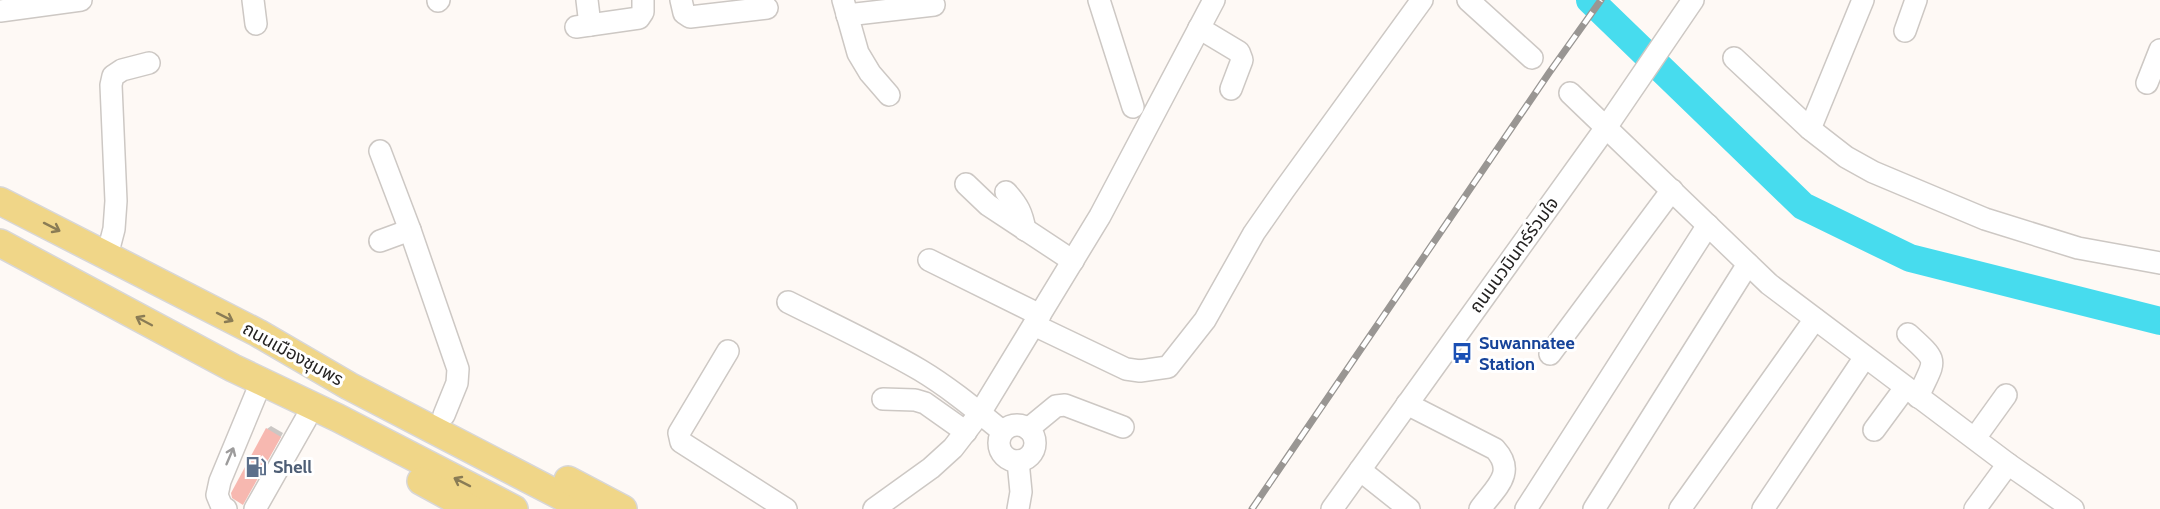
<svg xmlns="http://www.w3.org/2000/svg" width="2160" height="509" font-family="Cabin,'Noto Sans Thai',sans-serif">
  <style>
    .shadow { fill: #0003 }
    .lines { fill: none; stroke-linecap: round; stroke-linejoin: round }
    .river { stroke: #47dcee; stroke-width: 28 }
    .building { fill: #f7b8b0 }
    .minor-casing { stroke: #cdc8c4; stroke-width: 24 }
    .major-casing { stroke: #d8d7d7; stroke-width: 30 }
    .minor { stroke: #fff; stroke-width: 21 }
    .major { stroke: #f0d688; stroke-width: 27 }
    .rail-casing { stroke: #999693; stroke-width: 7 }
    .rail { stroke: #fff; stroke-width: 4.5; stroke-dasharray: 14; stroke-linecap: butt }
    .oneway { stroke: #8a7c55 }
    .oneway2 { stroke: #9d9c9c }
    .labels { text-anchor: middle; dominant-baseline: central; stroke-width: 6; stroke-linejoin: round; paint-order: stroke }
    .street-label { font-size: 18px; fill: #252322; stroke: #fff }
    .transit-label { font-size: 18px; font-weight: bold; fill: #164399; stroke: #fff; text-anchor: start }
    .service-label { font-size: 18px; font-weight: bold; fill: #4e5e75; stroke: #fff; text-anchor: start }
  </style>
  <rect width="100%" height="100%" fill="#fef9f5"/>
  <polygon class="shadow" points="271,426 283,433 243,503 267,429"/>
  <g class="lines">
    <polyline class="river" points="1590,0 1803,206 1910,258 2160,321"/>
  </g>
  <polygon class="building" points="266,428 281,437 243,505 232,498 231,493"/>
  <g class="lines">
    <defs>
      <g id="minor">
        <polyline points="253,0 256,24"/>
        <polyline points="587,0 590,25"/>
        <polyline points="681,0 684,13 690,17 767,8"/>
        <polyline points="843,0 858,53 870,73 889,95"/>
        <polyline points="1099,0 1133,107"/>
        <polyline points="1468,0 1532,58"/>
        <polyline points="438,1 439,0"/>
        <polyline points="0,11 81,0"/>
        <polyline points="847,15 934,5"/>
        <polyline points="576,27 639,18 643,12 643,0"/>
        <polyline points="1199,28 1239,52 1242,60 1231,89"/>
        <polyline points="1905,31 1916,0"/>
        <polyline points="1734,58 1810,129 1846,157 1873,172 1985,219 2078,248 2160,263"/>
        <polyline points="2147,83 2160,50"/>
        <polyline points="1570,93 1769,284 2008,464 2073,509"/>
        <polyline points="1810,129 1863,0"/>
        <polyline points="380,151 410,230 458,369 457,383 444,415"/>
        <polyline points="966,184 988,205 1073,261"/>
        <path d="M 1006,192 C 1018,205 1022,213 1025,230"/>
        <polyline points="380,241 410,230"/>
        <polyline points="107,256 114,229 116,201 111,85 113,76 122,70 149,63"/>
        <polyline points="929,260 1040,315"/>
        <path d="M 788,302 C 832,324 877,345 920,370 C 950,388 976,410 1002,431"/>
        <polyline points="1034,325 1126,369 1140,371 1168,367 1205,320 1254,233 1284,190 1422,0"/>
        <path d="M 1908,334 C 1941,364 1935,358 1918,397"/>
        <polyline points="728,351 679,433 681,442 786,509"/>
        <polyline points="1550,354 1672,190"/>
        <polyline points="883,399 915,400 925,403 966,432"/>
        <path d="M 1407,404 L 1495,449 C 1517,473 1495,488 1480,509"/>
        <circle cx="1017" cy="443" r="18"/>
        <polyline points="1028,429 1056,406 1065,405 1123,427"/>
        <polyline points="1874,430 1905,388"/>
        <polyline points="1975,438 2006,395"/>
        <polyline points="1360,470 1409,509"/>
        <polyline points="226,509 222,507 217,495 220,481 259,387"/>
        <polyline points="255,509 306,419"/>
        <polyline points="874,509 931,468 953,448 980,413 1100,216 1214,0"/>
        <polyline points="1018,509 1021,492 1018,461"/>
        <polyline points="1332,509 1607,126 1693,0"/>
        <polyline points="1526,509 1708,225"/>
        <polyline points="1594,509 1748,264"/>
        <polyline points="1680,509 1815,319"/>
        <polyline points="1763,509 1865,357"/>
        <polyline points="1975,509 2008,464"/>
      </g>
      <g id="major">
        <polyline points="0,201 258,333 349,386 586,509"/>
        <polyline points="0,243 233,368 338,418 514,509"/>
        <polyline points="568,480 623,509"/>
        <polyline points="421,481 472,509"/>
      </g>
    </defs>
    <use href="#minor" class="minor-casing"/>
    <use href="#major" class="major-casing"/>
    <use href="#minor" class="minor"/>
    <use href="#major" class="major"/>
    <defs>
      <polyline id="rail" points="1252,509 1549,73 1601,0"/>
    </defs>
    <use href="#rail" class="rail-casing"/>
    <use href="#rail" class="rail"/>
  </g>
  <defs><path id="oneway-shaft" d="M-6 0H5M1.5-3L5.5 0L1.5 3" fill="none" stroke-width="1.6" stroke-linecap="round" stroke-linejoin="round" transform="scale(1.5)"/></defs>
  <g class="oneway">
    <use href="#oneway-shaft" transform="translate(52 227) rotate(27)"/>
    <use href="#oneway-shaft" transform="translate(225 317) rotate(27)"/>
    <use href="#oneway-shaft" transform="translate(144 321) rotate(-152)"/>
    <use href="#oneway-shaft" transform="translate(462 482) rotate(-153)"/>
  </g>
  <use class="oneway2" href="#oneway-shaft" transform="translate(230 456) rotate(-67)"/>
  <defs>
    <symbol id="bus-bare" viewBox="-9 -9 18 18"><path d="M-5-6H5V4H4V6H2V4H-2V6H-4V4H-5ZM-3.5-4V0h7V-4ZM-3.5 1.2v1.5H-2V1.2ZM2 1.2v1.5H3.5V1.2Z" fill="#1a4fb4" stroke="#fff" stroke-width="2.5" paint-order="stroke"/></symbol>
    <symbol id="fuel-bare" viewBox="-9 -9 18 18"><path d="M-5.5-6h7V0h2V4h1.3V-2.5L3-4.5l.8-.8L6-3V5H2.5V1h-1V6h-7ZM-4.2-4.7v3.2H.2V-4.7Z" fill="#5c6f8a" stroke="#fff" stroke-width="2.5" paint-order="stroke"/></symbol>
  </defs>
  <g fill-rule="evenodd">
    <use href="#bus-bare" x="1447" y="338" width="30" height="30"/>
    <use href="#fuel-bare" x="241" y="452" width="30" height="30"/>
  </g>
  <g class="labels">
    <g class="street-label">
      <text transform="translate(1514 255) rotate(-54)">ถนนนวมินทร์ร่วมใจ</text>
      <text transform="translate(293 354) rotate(29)">ถนนเมืองชุมพร</text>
    </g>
    <g class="transit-label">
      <text x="1479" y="343">Suwannatee<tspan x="1479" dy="21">Station</tspan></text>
    </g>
    <g class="service-label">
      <text x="273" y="467">Shell</text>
    </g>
  </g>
</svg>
